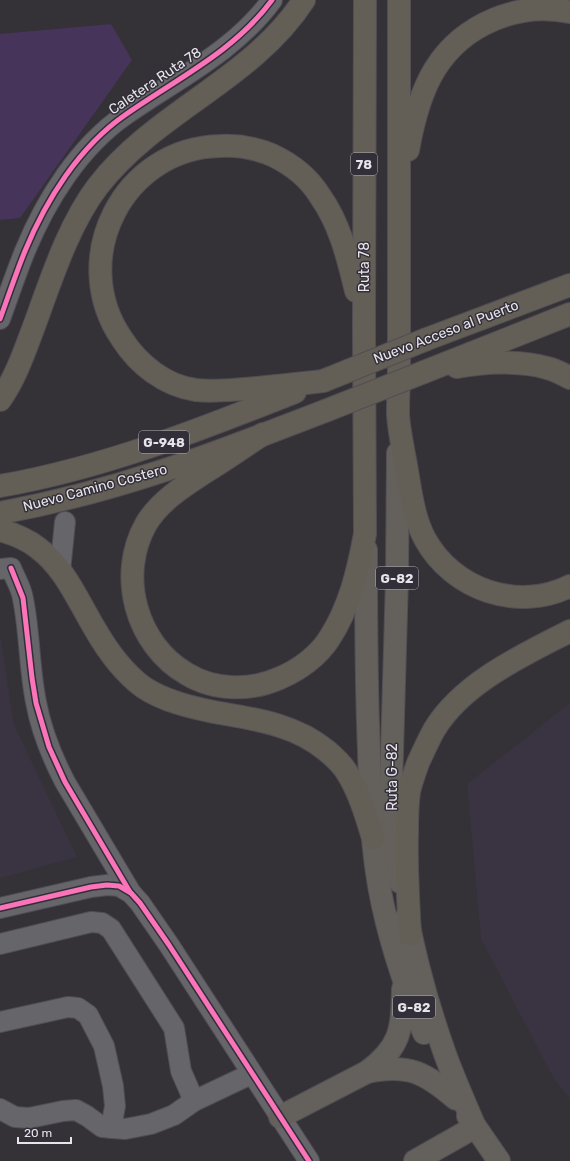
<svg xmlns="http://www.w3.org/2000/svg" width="570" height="1161" font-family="Rubik,sans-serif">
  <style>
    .built { fill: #3a3442 }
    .green { fill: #46345a }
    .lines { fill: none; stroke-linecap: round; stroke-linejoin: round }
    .minor-casing { stroke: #504e54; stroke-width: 22 }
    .major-casing { stroke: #504e54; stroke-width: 24 }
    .highway-casing { stroke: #504e54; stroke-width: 24 }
    .minor { stroke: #666569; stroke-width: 20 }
    .major { stroke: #64605b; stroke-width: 22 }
    .highway { stroke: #645f56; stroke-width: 22 }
    .highway-bridge-casing { stroke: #504e54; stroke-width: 24; stroke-linecap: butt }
    .highway-bridge { stroke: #645f56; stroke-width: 22 }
    .cycleway-casing { stroke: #332f39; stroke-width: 8 }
    .cycleway { stroke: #fb73b8; stroke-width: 5 }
    .labels { text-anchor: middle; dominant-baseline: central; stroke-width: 3; stroke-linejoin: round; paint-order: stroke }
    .shield { fill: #332f39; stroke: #b1aeb6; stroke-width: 1 }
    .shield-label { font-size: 13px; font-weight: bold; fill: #e7e4eb }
    .street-label { font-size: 14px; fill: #e7e4eb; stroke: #332f39 }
  </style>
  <rect width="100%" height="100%" fill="#343137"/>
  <g class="built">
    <polygon points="0,635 14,725 77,857 0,878"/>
    <polygon points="570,703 570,1099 554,1079 481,939 467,784"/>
  </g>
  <polygon class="green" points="111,24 132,60 20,218 0,220 0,34"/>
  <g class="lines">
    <defs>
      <g id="minor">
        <path d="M 0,319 C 8,297 16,273 25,251 C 46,200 79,147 125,115 C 176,79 234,52 272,0"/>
        <path d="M 0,569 L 11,568 C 15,578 22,589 23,599 C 30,633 29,668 36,702 C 41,730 52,757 65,782 L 131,893"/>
        <polyline points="60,571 65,522"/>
        <polyline points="0,908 91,887 107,885 119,886 131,893 140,903 169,945 309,1161"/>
        <polyline points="0,944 91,922 102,923 111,929 174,1028 181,1071 194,1101"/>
        <polyline points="0,1022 68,1007 78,1008 88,1015 104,1046 113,1086 115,1106 111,1128"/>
        <polyline points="0,1109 15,1117 29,1118 63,1111 76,1110 87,1116 102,1127 125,1129 151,1124 174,1115 194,1101 251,1074"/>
      </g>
      <g id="major">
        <polyline points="398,453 397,578 391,787 395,847 400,882"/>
        <path d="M 366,550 C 366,617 366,683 369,750 C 370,791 371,833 377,873 C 385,928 403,982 424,1033"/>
        <path d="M 407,916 C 416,963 429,1009 445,1054 C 454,1079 465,1103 475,1127"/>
        <path d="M 367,1072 C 408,1063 426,1073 456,1099"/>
        <polyline points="468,1116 499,1161"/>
        <path d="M 280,1117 L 367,1072 C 401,1047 402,1030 403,989"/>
        <polyline points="415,1161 475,1127"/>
      </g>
      <g id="highway">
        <path d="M 399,0 C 399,88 399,176 399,264 C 399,298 399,331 399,364 C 399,381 398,398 398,414 C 399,433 404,452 407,471 C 411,494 414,519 425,539 C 453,590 518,612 570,586"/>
        <path d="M 408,150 C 413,122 420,93 435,69 C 463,24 519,1 570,12"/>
        <polyline points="427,339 570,285"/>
        <path d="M 457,367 C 483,362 522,360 547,368 C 555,370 563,374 570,378"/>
        <polyline points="424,372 570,314"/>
        <path d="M 323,381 C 297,384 271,387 245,389 C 229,390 212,392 196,390 C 165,386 138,364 122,339 C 67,259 123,148 220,146 C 238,145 255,148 272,155 C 291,164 309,178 320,196 C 340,224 348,258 356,291"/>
        <path d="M 0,400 C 15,379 24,353 33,329 C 50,283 68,225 98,186 C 156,111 252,80 304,0"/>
        <path d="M 263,434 C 245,446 228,458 210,469 C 187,484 160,500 146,524 C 117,575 136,645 187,674 C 215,691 251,691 280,678 C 299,670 318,656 329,639 C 350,607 358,571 365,534 L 364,327 L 365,0"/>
        <path d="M 0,486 C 103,468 199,430 295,392"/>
        <path d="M 0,513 C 54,503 107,489 159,472 C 215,454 270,432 325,411"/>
        <path d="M 0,530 C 14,534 27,539 38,548 C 65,568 78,601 95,629 C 107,650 123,672 143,687 C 164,701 190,707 214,712 C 254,719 295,724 327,751 C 334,757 341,763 346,771 C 359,791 366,815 373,838"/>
        <path d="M 410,935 C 408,900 406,866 407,832 C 407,819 407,805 409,792 C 411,782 415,772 418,763 C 423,752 428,741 434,730 C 462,683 523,655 570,631"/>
      </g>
    </defs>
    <use href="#minor" class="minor-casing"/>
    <use href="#major" class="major-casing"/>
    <use href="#highway" class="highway-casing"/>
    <use href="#minor" class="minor"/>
    <use href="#major" class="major"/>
    <use href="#highway" class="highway"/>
    <defs>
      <g id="highway-bridge">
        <polyline points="323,381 427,339"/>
        <polyline points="325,411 424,372"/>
      </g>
    </defs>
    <use href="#highway-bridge" class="highway-bridge-casing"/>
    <use href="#highway-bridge" class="highway-bridge"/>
    <defs>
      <g id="cycleway">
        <path d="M 0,319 C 8,297 16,273 25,251 C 46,200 79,147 125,115 C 176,79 234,52 272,0"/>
        <polyline points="11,568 23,598 32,678 36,703 49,747 65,782 130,892"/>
        <polyline points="0,908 91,887 107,885 119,886 131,893 140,903 169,945 309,1161"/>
      </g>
    </defs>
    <use href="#cycleway" class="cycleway-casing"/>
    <use href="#cycleway" class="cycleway"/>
  </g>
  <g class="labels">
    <g class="shield">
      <rect x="351" y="153" width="26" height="22" rx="3"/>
      <rect x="139" y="431" width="50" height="22" rx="3"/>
      <rect x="376" y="567" width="42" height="22" rx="3"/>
      <rect x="393" y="996" width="42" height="22" rx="3"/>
    </g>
    <g class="shield-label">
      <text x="364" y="164">78</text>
      <text x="164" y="442">G-948</text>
      <text x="397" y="578">G-82</text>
      <text x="414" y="1007">G-82</text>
    </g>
    <g class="street-label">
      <text transform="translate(155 81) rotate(-34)">Caletera Ruta 78</text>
      <text transform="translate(364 267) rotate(-90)">Ruta 78</text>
      <text transform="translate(446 332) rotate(-21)">Nuevo Acceso al Puerto</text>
      <text transform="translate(95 488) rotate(-15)">Nuevo Camino Costero</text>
      <text transform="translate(392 777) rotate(-90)">Ruta G-82</text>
    </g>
  </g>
  <path d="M18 1137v6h53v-6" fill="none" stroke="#e7e4eb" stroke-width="2"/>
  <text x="24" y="1137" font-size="12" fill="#e7e4eb" stroke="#332f39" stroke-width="3" paint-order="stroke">20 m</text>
</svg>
